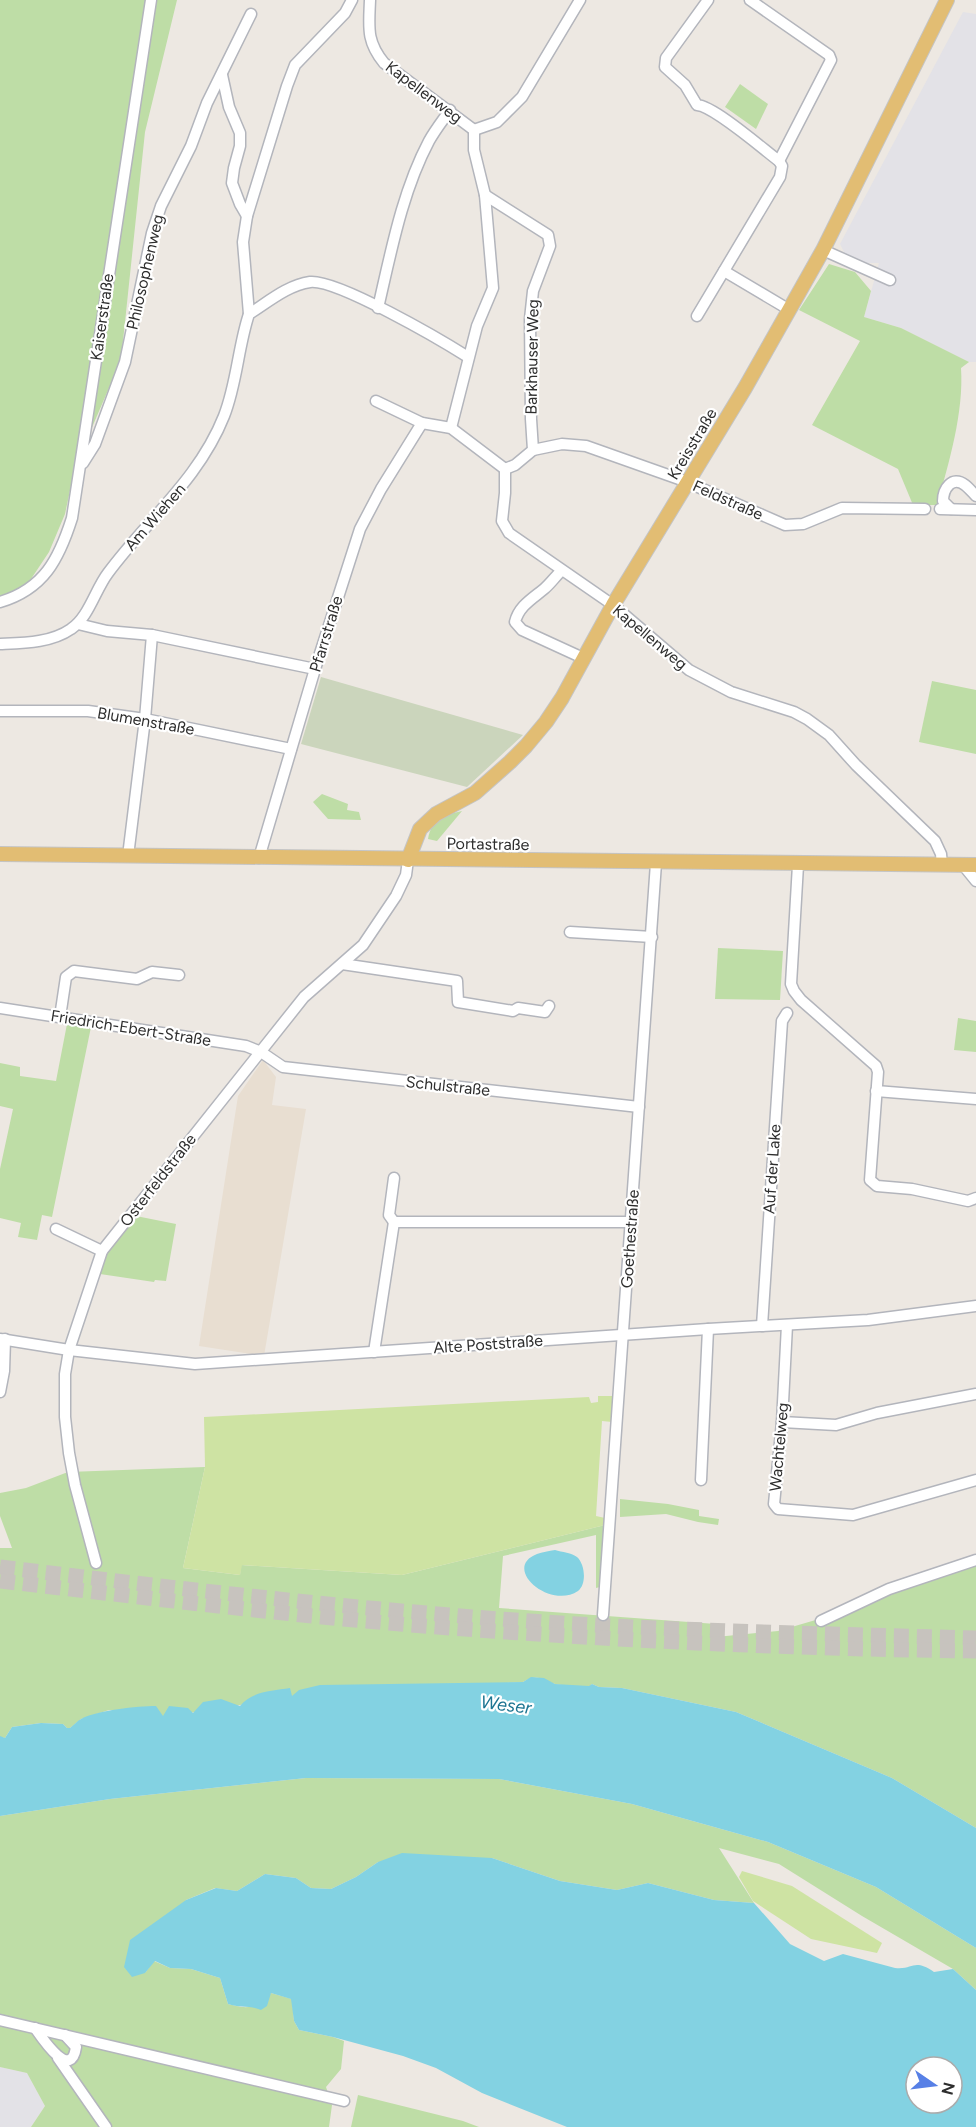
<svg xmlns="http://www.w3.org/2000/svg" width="976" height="2127" font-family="Figtree,sans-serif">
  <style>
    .industrial { fill: #e3e2e7 }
    .education { fill: #e8ded1 }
    .green { fill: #bedda6 }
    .cemetery { fill: #cbd5bc }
    .pitch { fill: #cee3a3 }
    .water { fill: #83d2e2; fill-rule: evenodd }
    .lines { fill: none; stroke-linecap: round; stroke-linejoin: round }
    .highway-tunnel { stroke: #c7c3be; stroke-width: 15; stroke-dasharray: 15 8; stroke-linecap: butt }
    .minor-casing { stroke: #b3b5bc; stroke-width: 13 }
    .major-casing { stroke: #c4c4c4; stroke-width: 16 }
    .minor { stroke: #fff; stroke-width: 10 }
    .major { stroke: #e2bd73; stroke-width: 14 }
    .labels { text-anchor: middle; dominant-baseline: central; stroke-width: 4.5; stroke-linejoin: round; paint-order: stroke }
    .street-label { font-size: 16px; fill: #2e2e2e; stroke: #fff }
    .water-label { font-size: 18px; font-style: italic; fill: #1e7592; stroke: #fff }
  </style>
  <rect width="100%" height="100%" fill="#ede8e2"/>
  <g class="industrial">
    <polygon points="963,12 976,14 976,362 969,362 901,328 864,317 879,263 864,263 845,254 840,244"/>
    <polygon points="0,2067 27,2073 45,2106 31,2127 0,2127"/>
  </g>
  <polygon class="education" points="263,1060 276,1077 272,1105 306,1109 264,1356 199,1346 238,1096"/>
  <g class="green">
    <polygon points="0,0 177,0 145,132 121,360 75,467 65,514 49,552 29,582 20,589 0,597"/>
    <polygon points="740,84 768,104 756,129 725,107"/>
    <path d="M 829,264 L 855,272 L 871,291 L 864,317 L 901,328 L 969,362 L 961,368 C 964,412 949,463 937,505 L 913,505 L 898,469 L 812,425 L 860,341 L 799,310 Z"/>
    <polygon points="932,681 976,690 976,754 919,742"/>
    <polygon points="322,794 348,804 347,810 359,812 361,820 328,819 313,802"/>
    <path d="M 462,811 L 437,841 L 428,839 C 431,819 445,815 462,811 Z"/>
    <polygon points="718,948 783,951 780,1000 715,999"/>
    <polygon points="958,1018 976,1021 976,1052 954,1050"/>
    <polygon points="67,1024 91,1027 52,1217 42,1215 37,1240 18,1237 21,1223 0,1218 0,1169 13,1109 0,1106 0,1063 20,1067 20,1076 56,1081"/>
    <polygon points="136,1216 176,1224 166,1281 155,1280 154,1282 100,1274 106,1255"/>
    <path d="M 205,1467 L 183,1568 L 240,1575 L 241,1565 L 402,1575 L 605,1525 L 600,1587 L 596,1588 L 596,1535 L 503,1556 L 499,1608 L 716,1624 L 716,1637 L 778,1631 L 819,1619 L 976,1558 L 976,1828 L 892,1778 L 736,1712 L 622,1688 L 599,1687 L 592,1684 L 589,1687 C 578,1686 566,1686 555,1684 C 541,1680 539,1673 523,1682 L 292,1697 L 163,1717 L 123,1710 L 109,1710 L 81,1719 L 70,1728 L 67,1728 L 63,1724 L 41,1723 L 12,1727 L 5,1738 L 0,1737 L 0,1548 L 12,1548 L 0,1516 L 0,1493 L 26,1488 L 68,1472 Z"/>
    <polygon points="620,1499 668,1504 699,1510 699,1516 719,1519 718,1525 698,1522 666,1514 620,1517"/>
    <path d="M 306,1778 L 499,1779 L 632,1804 L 768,1842 L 876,1887 L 976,1948 L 976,1990 L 953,1969 L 862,1916 L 779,1864 L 719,1848 L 754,1903 L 714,1900 L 648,1883 L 617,1890 L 560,1881 L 492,1858 L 378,1862 L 356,1877 L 331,1889 L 311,1888 L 296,1878 L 265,1874 L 237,1891 L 215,1888 L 186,1900 L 145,1973 L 154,1961 L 170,1968 L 191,1969 L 220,1978 L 228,2004 C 251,2010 253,2008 271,1993 L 292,1999 L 294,2021 L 299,2030 L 333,2037 L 344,2041 L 341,2069 L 326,2087 L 332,2105 L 329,2127 L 31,2127 L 45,2106 L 27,2073 L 0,2067 L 0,1816 L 110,1799 Z"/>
    <polygon points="358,2095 463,2121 479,2127 351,2127"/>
  </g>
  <polygon class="cemetery" points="321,677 523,735 467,787 301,744"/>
  <g class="pitch">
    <polygon points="598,1396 614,1396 612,1422 602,1421 596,1516 605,1518 605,1525 402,1575 242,1565 240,1575 183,1568 205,1467 204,1417 589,1397 591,1403 598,1402"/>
    <polygon points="742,1871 792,1886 882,1943 877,1953 811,1939 753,1901 739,1877"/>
  </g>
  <g class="water">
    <path d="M 555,1550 C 562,1552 572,1553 577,1557 C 585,1564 587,1584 578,1591 C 550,1610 501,1568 537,1554 C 542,1552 549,1551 555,1550 Z"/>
    <path d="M 531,1677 L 544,1678 L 555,1684 L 589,1686 L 592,1684 L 599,1687 L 622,1688 L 736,1712 L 892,1778 L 976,1828 L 976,1948 L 876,1887 L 768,1842 L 632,1804 L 499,1779 L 306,1778 L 110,1799 L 0,1816 L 0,1736 L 5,1738 L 12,1727 L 41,1723 L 63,1724 L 67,1728 L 70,1728 C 74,1725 77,1721 81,1719 C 98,1710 137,1706 156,1706 L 163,1716 L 169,1706 L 188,1708 L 193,1713 L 203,1702 L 221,1699 L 240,1706 C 252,1691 272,1691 290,1688 L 292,1696 L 299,1690 L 320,1685 L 523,1682 Z"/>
    <path d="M 402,1853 L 492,1858 L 560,1881 L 617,1890 L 648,1883 L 714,1900 L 754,1903 L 790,1944 L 824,1961 L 843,1954 L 895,1968 C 914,1970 913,1958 934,1972 L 953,1969 L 976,1990 L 976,2127 L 567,2127 L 482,2093 L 436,2068 L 403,2056 L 333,2037 L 299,2030 L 294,2021 L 291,1999 L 271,1993 L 267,2006 L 261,2010 C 251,2005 239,2008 228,2004 L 220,1978 L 191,1969 L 170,1968 L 155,1961 L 145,1973 L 132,1977 L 124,1967 L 130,1940 L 186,1900 L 216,1888 L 237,1891 L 265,1874 L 296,1878 L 311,1888 L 331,1889 L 356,1877 L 378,1862 ZM 916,2067 L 952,2067 L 952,2103 L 916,2103 Z"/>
  </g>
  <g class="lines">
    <g class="highway-tunnel">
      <path d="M 0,1567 C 150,1585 300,1603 450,1615 C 625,1630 800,1633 976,1638"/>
      <path d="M 0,1581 C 150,1598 300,1617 450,1628 C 625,1641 800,1649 976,1651"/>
    </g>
    <defs>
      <g id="minor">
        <path d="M 370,0 C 369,27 366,41 384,63 L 474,130"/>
        <polyline points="750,0 829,55 831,60 779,161"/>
        <polyline points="222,75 229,107 240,133 240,146 234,168 232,183 240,204 247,216"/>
        <polyline points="474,130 497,122 522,97 580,0"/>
        <polyline points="485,195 548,235 550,246 533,291 530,319 531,419 533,450 515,465 505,469"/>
        <polyline points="823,250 890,280"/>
        <polyline points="724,271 788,309"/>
        <path d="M 378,308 C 391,252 402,192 429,141 C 435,130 443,120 450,110"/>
        <polyline points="249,314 243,242 247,216 287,86 295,65 345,13 352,0"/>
        <path d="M 697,316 L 780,177 L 782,166 L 779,161 C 763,149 714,106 697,105 L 685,85 L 665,67 L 666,58 L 708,0"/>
        <polyline points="376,401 422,423 451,428 505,469"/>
        <polyline points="451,428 477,326 493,288 485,195 474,150 474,130"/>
        <polyline points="533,450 562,444 586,446 682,480 785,525 803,524 842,508 925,509"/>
        <polyline points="83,463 95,444 125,362 152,233 161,206 191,146 207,103 251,14"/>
        <polyline points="505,469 505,493 502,521 509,533 613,605 689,670 731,692 794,712 807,719 829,735 856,765 935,841 941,854 942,865"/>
        <polyline points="940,509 976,510"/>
        <path d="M 951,509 L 943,501 C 943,489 952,475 965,485 C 969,488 973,493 976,496"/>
        <path d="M 561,571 C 555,577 550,584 544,589 C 532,599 519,606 515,622 L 522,630 L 583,658"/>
        <path d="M 0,602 C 44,589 59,559 72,518 L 151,0"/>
        <polyline points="78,624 107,631 152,635 315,669"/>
        <path d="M 0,644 C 23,643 51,643 71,629 C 89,617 95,590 108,573 C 148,519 199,479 224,416 C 237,383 238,347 249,314 C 268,302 288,285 310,282 C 337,279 441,340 468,357"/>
        <polyline points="0,711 88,711 145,719 291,749"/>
        <polyline points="128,856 145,719 152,635"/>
        <polyline points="259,858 315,669 360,529 381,489 422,423"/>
        <polyline points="798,865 791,984 794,991 801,1000 876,1066 878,1072 870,1180 877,1186 912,1189 968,1201 976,1198"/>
        <polyline points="963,865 976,881"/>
        <polyline points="570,932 652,937"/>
        <polyline points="342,964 457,981 458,1002 513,1011 518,1008 545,1012 549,1006"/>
        <polyline points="0,1008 246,1046 261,1052 283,1067 639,1107"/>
        <polyline points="60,1017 66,977 74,971 137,979 152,972 179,975"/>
        <polyline points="876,1091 976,1099"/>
        <polyline points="394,1222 389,1215 394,1178"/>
        <polyline points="56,1229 102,1251"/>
        <polyline points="787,1325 782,1422 774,1504 778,1509 853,1515 976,1480"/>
        <polyline points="762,1326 782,1021 787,1013"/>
        <polyline points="0,1339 69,1350 195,1364 708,1329 868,1320 976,1306"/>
        <polyline points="374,1352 394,1222 631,1222"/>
        <polyline points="0,1392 4,1371 5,1339"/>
        <polyline points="782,1422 836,1425 877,1413 976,1394"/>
        <polyline points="701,1480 708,1329"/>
        <polyline points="96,1563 75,1485 69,1453 65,1417 65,1374 69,1350 102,1251 304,997 363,945 396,896 406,875 408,860"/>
        <polyline points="603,1615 656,863"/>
        <polyline points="821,1621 889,1589 976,1560"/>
        <polyline points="0,2020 344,2101"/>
        <path d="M 35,2028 C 42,2038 71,2082 76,2047 L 65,2035"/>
        <polyline points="58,2058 106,2127"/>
      </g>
      <g id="major">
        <polyline points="0,854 976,865"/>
        <polyline points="408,860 420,829 436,814 475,793 510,762 526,746 546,722 562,698 613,605 745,388 823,250 947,0"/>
      </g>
    </defs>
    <use href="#minor" class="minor-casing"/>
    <use href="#major" class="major-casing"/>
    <use href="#minor" class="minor"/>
    <use href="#major" class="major"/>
  </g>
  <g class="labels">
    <g class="street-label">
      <text transform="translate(424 92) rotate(37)">Kapellenweg</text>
      <text transform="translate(145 272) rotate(-77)">Philosophenweg</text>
      <text transform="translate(102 317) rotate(-82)">Kaiserstraße</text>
      <text transform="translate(532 357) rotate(-89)">Barkhauser Weg</text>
      <text transform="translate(692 444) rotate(-59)">Kreisstraße</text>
      <text transform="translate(728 500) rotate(24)">Feldstraße</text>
      <text transform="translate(155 517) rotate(-49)">Am Wiehen</text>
      <text transform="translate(326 634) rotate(-73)">Pfarrstraße</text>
      <text transform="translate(650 637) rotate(40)">Kapellenweg</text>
      <text transform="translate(146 721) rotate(10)">Blumenstraße</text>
      <text transform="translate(488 844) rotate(1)">Portastraße</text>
      <text transform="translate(131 1028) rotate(9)">Friedrich-Ebert-Straße</text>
      <text transform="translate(448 1086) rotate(6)">Schulstraße</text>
      <text transform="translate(772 1169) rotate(-86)">Auf der Lake</text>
      <text transform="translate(158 1180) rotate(-52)">Osterfeldstraße</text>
      <text transform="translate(630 1239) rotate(-86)">Goethestraße</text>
      <text transform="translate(488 1344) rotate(-4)">Alte Poststraße</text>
      <text transform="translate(779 1447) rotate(-85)">Wachtelweg</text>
    </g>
    <g class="water-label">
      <text transform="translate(506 1705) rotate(7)">Weser</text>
    </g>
  </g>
  <g transform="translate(934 2085) rotate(104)"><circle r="28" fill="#ffffff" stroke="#ababab" stroke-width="1.5"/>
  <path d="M0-4.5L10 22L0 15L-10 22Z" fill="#5780e6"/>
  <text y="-9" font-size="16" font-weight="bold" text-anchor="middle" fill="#2e2e2e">N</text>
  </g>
</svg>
